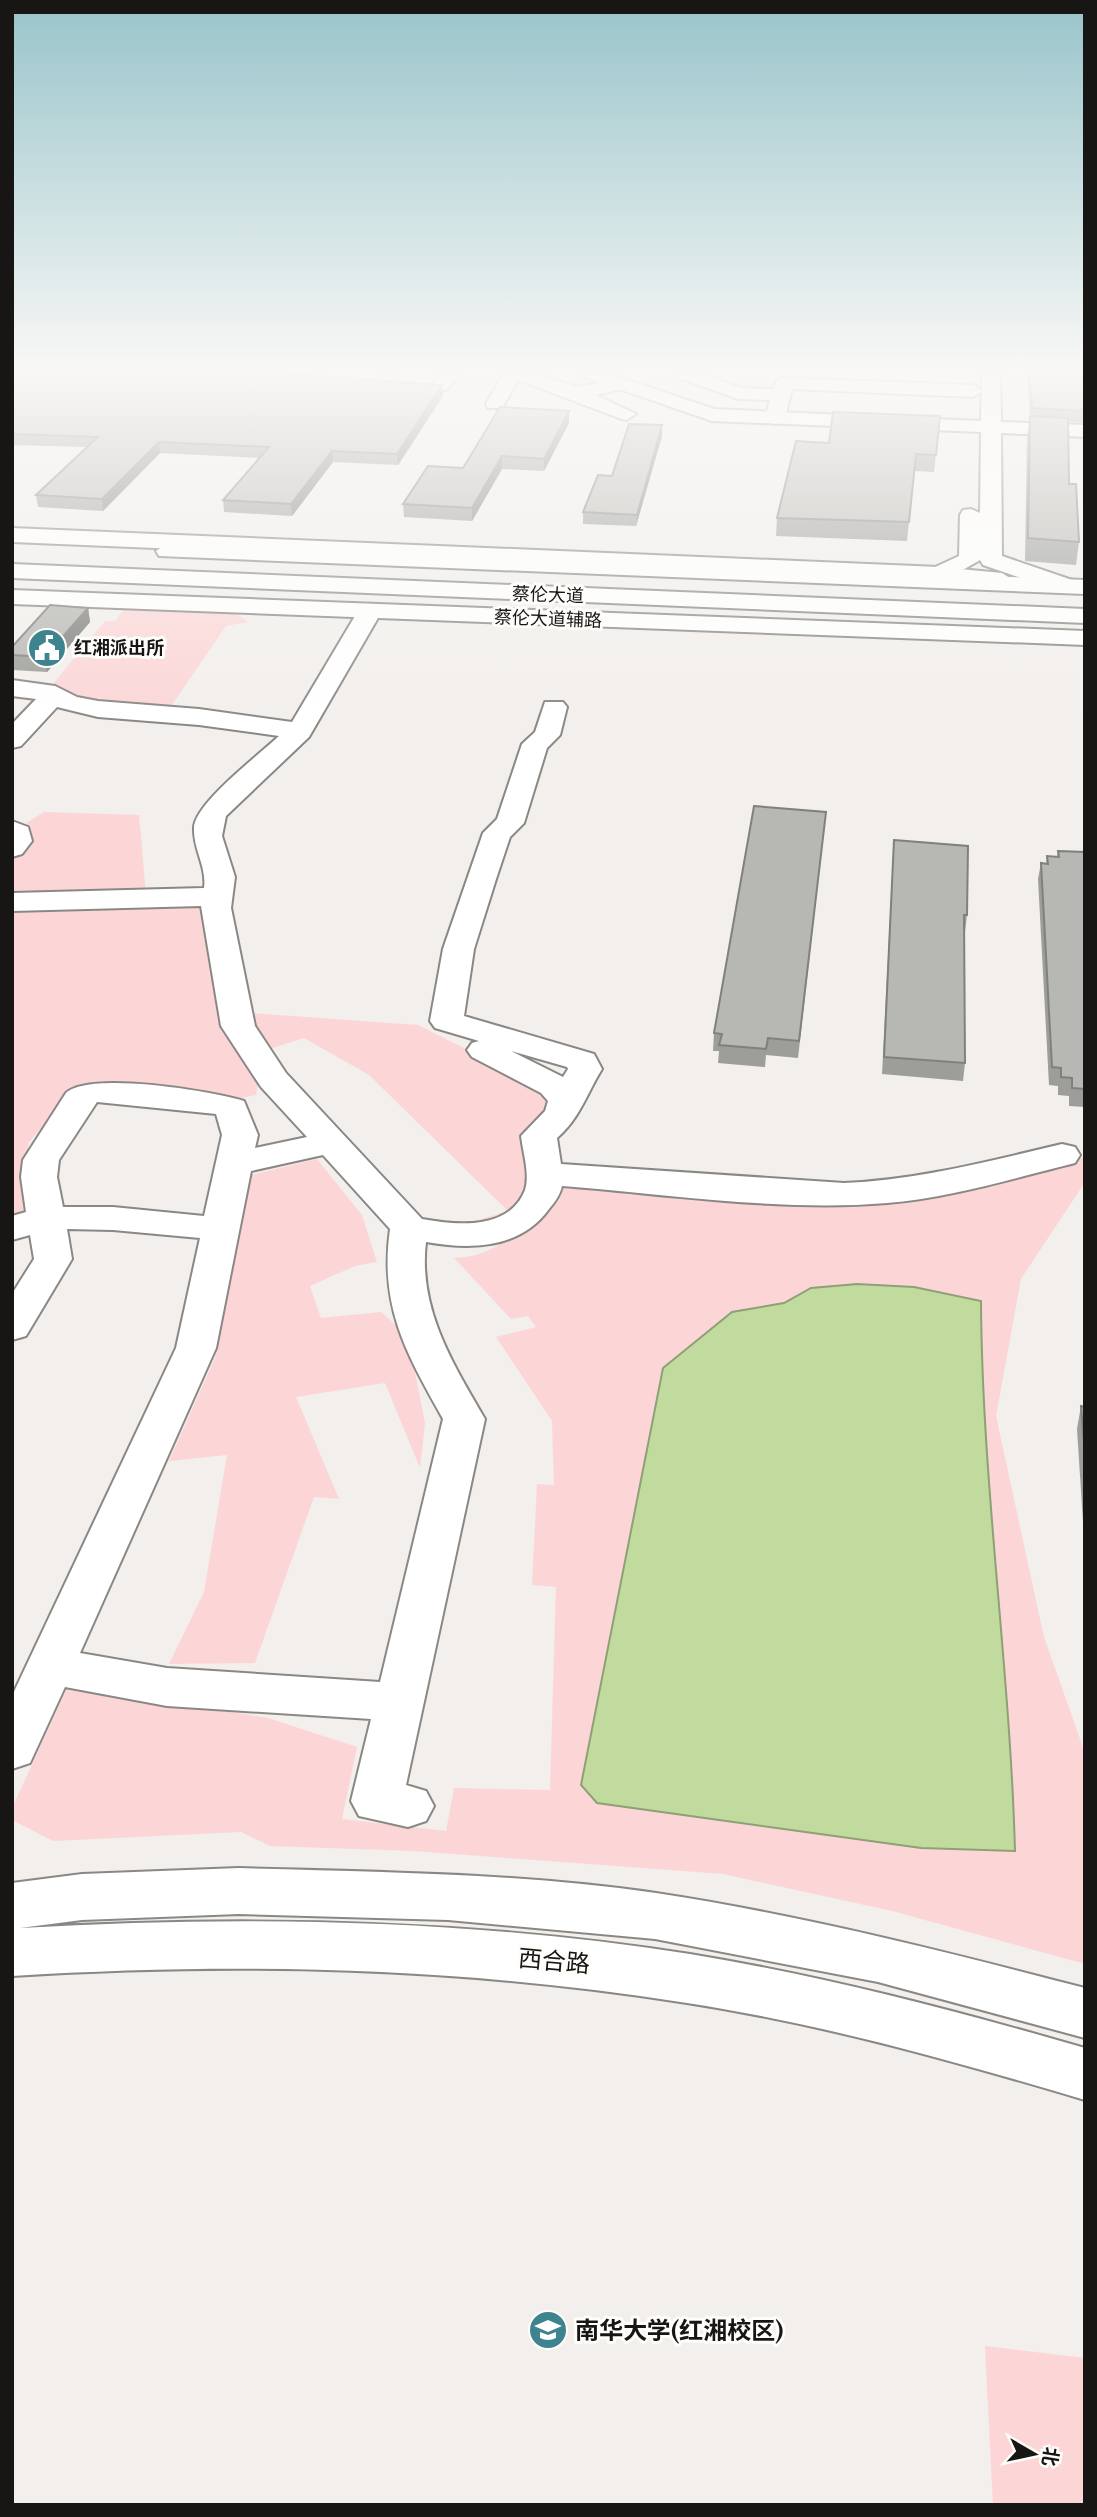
<svg xmlns="http://www.w3.org/2000/svg" width="1097" height="2517" font-family="'Libre Baskerville','Noto Sans SC',serif">
  <style>
    .green { fill: #fcd6d7 }
    .water { fill: #c1db9e; stroke: #8ea075; stroke-width: 2 }
    .lines { fill: none; stroke-linecap: round; stroke-linejoin: round }
    .street-casing { stroke: #8a8885; stroke-width: 4 }
    .secondary-casing { stroke: #8a8885; stroke-width: 4 }
    .primary-casing { stroke: #8a8885; stroke-width: 4 }
    .highway-casing { stroke: #8a8885; stroke-width: 4 }
    .street { fill: #fff; fill-rule: evenodd }
    .secondary { fill: #fff; fill-rule: evenodd }
    .primary { fill: #fff; fill-rule: evenodd }
    .highway { fill: #fff; fill-rule: evenodd }
    .wall { fill: #9d9d9a }
    .shaded-wall { fill: #80807d }
    .building { fill: #b7b7b3; stroke: #80807d; stroke-width: 2 }
    .labels { text-anchor: middle; dominant-baseline: central; stroke-width: 6; stroke-linejoin: round; paint-order: stroke }
    .far-street-label { font-size: 18px; fill: #171615; stroke: #fffdfa }
    .far-poi-label { font-size: 18px; font-weight: bold; fill: #171615; stroke: #fffdfa; text-anchor: start }
    .near-street-label { font-size: 24px; fill: #171615; stroke: #fffdfa }
    .near-poi-label { font-size: 24px; font-weight: bold; fill: #171615; stroke: #fffdfa; text-anchor: start }
  </style>
  <rect width="100%" height="100%" fill="#f2efec"/>
  <g class="green">
    <polygon points="126,606 225,611 235,613 248,622 226,626 169,709 94,701 52,685 105,621 115,621"/>
    <polygon points="44,812 139,815 146,894 78,891 45,897 12,897 12,856 28,843 29,829 26,823"/>
    <polygon points="193,904 204,908 227,1037 258,1082 256,1095 225,1101 74,1091 29,1142 24,1173 30,1213 12,1215 12,907"/>
    <polygon points="250,1013 418,1025 548,1090 559,1103 527,1200 491,1228 441,1226 475,1221 508,1211 369,1075 304,1038 266,1050"/>
    <path d="M 1085,1157 L 1085,1182 L 1021,1279 L 996,1416 L 1044,1637 L 1085,1753 L 1085,1964 L 892,1911 L 723,1874 L 414,1851 L 270,1846 L 241,1832 L 53,1841 L 12,1820 L 12,1808 L 68,1686 L 268,1718 L 357,1747 L 342,1819 L 446,1831 L 454,1788 L 550,1790 L 556,1587 L 532,1585 L 537,1484 L 554,1485 L 552,1421 L 496,1337 L 536,1327 L 528,1316 L 511,1319 L 454,1258 C 502,1257 530,1220 559,1185 L 942,1193 Z"/>
    <polygon points="317,1159 362,1215 377,1262 355,1266 310,1286 321,1318 381,1312 408,1336 425,1423 420,1468 385,1383 296,1397 339,1499 314,1497 255,1663 169,1664 204,1592 227,1455 169,1461 215,1358 247,1176"/>
    <polygon points="985,2346 1085,2358 1085,2505 993,2505"/>
  </g>
  <path class="water" d="M 857,1284 L 914,1287 L 981,1301 C 982,1485 1010,1667 1015,1851 L 921,1848 L 597,1803 L 581,1785 L 663,1368 L 732,1312 L 784,1303 L 811,1288 Z"/>
  <g class="lines">
    <defs>
      <g id="street">
        <polygon points="379,373 397,373 388,385 382,386 373,381"/>
        <polygon points="441,373 459,373 448,389 442,391 433,385"/>
        <polygon points="504,373 533,373 577,387 621,379 627,380 630,384 627,388 596,395 636,414 626,420 619,418 518,380 502,408 488,408 486,404"/>
        <polygon points="673,373 698,373 741,388 773,389 778,379 784,378 973,385 982,391 973,397 792,389 785,418 775,424 765,418 770,400 739,399 676,377"/>
        <path d="M 370,604 L 378,606 L 382,611 L 309,737 L 226,816 L 222,836 L 235,877 L 231,908 L 255,1026 L 286,1073 L 422,1219 C 456,1225 509,1231 525,1190 C 530,1174 523,1153 521,1136 L 545,1111 L 548,1101 L 541,1093 L 472,1057 L 467,1050 L 472,1043 L 479,1041 L 435,1028 L 430,1021 L 443,949 L 483,833 L 497,819 L 522,744 L 535,732 L 545,702 L 563,702 L 567,707 L 560,735 L 547,748 L 524,823 L 510,837 L 496,879 L 474,949 L 464,1016 L 594,1054 L 602,1069 C 586,1095 580,1118 557,1138 L 561,1164 L 844,1183 C 918,1180 990,1161 1062,1144 L 1075,1147 L 1080,1155 L 1075,1163 C 1014,1178 950,1198 887,1203 C 783,1212 666,1194 562,1186 C 560,1195 555,1202 549,1209 C 520,1249 471,1250 426,1242 C 418,1309 453,1364 485,1419 L 406,1785 L 426,1791 L 434,1806 L 426,1821 L 408,1827 L 359,1816 L 351,1801 L 371,1719 L 167,1706 L 65,1687 L 30,1763 L 12,1769 L 12,1696 L 176,1348 L 200,1238 L 113,1230 L 67,1229 L 72,1259 L 26,1336 L 12,1340 L 12,1294 L 34,1259 L 30,1235 L 12,1240 L 12,1216 L 26,1212 L 21,1177 L 23,1160 L 66,1093 C 90,1071 211,1091 244,1101 L 258,1135 L 255,1148 L 307,1137 L 261,1087 L 221,1026 L 201,906 L 12,911 L 12,893 L 204,888 C 207,867 193,849 194,828 C 194,804 260,754 279,736 L 199,725 L 98,717 L 57,707 L 21,746 L 12,748 L 12,724 L 36,699 L 12,696 L 12,680 L 55,686 L 77,697 L 98,701 L 199,709 L 292,722 L 358,611 L 362,606 ZM 511,1051 L 567,1067 L 568,1069 L 563,1077 ZM 97,1102 L 216,1114 L 222,1135 L 204,1216 L 113,1207 L 63,1207 L 57,1177 L 59,1160 ZM 323,1155 L 390,1229 C 379,1306 406,1353 443,1419 L 380,1682 L 167,1668 L 80,1653 L 216,1348 L 251,1171 Z"/>
        <polygon points="12,821 28,827 32,841 22,854 12,857"/>
      </g>
      <g id="secondary">
        <polygon points="582,373 607,373 714,409 981,421 982,373 1000,373 1001,422 1085,425 1085,437 1001,433 1002,556 1075,581 1078,586 1075,591 1059,591 983,565 980,560 947,579 931,579 928,574 931,569 959,556 960,515 963,510 971,509 980,513 981,432 712,421 585,377"/>
        <path d="M 239,1868 C 378,1872 519,1873 656,1893 C 801,1915 943,1951 1085,1988 L 1085,2038 L 878,1982 L 655,1939 L 448,1920 L 239,1914 L 82,1920 L 20,1928 C 244,1915 467,1919 690,1954 C 824,1976 954,2010 1085,2048 L 1085,2100 C 954,2061 823,2024 687,2003 C 458,1967 243,1962 12,1976 L 12,1883 L 82,1874 Z"/>
      </g>
      <g id="primary">
        <polygon points="12,528 939,567 1002,573 1013,580 1002,587 939,581 12,542"/>
        <polygon points="12,590 1085,631 1085,645 12,604"/>
      </g>
      <g id="highway">
        <polygon points="167,544 1085,580 1085,594 159,556 156,551"/>
        <polygon points="12,564 1085,609 1085,623 12,578"/>
      </g>
    </defs>
    <use href="#street" class="street-casing"/>
    <use href="#secondary" class="secondary-casing"/>
    <use href="#primary" class="primary-casing"/>
    <use href="#highway" class="highway-casing"/>
    <use href="#street" class="street"/>
    <use href="#secondary" class="secondary"/>
    <use href="#primary" class="primary"/>
    <use href="#highway" class="highway"/>
  </g>
  <g class="wall">
    <polygon points="12,373 442,385 443,396 398,465 333,462 292,516 224,512 223,500 259,458 160,453 103,511 38,507 36,495 87,447 12,445"/>
    <polygon points="1027,373 1085,373 1085,423 1068,422 1069,484 1079,542 1076,565 1025,561 1027,437 1030,417"/>
    <polygon points="940,416 934,472 914,471 907,541 776,536 777,518 829,443"/>
    <polygon points="569,423 544,471 502,469 472,521 404,517 403,504 463,468"/>
    <polygon points="662,425 662,436 636,526 583,524 583,512 612,476"/>
    <polygon points="88,608 90,622 47,672 12,670 12,647"/>
    <polygon points="826,812 798,1058 766,1055 765,1067 718,1063 719,1051 713,1051 714,1033"/>
    <polygon points="894,840 967,915 965,932 965,1063 963,1081 882,1074 893,857"/>
    <polygon points="1058,851 1085,852 1085,1107 1069,1106 1069,1096 1058,1095 1058,1086 1049,1085 1038,879 1041,863 1046,864 1047,856 1057,857"/>
    <polygon points="1081,1406 1085,1407 1085,1553 1077,1429"/>
  </g>
  <g class="shaded-wall">
    <polygon points="442,385 443,396 398,465 397,454"/>
    <polygon points="569,411 569,423 544,471 544,459"/>
    <polygon points="662,425 662,436 636,526 637,515"/>
    <polygon points="159,442 160,453 103,511 102,499"/>
    <polygon points="332,451 333,462 292,516 291,504"/>
    <polygon points="502,456 502,469 472,521 472,508"/>
    <polygon points="88,608 90,622 47,672 45,657"/>
  </g>
  <g class="building">
    <polygon points="12,373 280,373 442,385 397,454 332,451 291,504 223,500 269,447 159,442 102,499 36,495 98,437 12,434"/>
    <polygon points="1029,373 1085,373 1085,411 1032,408"/>
    <polygon points="500,407 569,411 544,459 502,456 472,508 403,504 428,466 463,468"/>
    <polygon points="833,412 940,416 936,455 916,454 909,522 777,518 796,441 829,443"/>
    <polygon points="1030,416 1068,418 1069,484 1076,484 1079,542 1028,538"/>
    <polygon points="629,424 662,425 637,515 583,512 598,475 612,476"/>
    <polygon points="50,605 88,608 45,657 12,655 12,647"/>
    <polygon points="754,806 826,812 799,1041 768,1038 766,1049 719,1045 722,1034 714,1033"/>
    <polygon points="894,840 968,846 967,915 964,915 965,1063 884,1057"/>
    <polygon points="1058,851 1085,852 1085,1089 1072,1088 1072,1078 1061,1077 1061,1068 1052,1067 1041,863 1048,864 1047,856 1059,857"/>
    <polygon points="1081,1406 1085,1407 1085,1456"/>
  </g>
  <linearGradient id="sky" x2="0" y2="1"><stop stop-color="#98c4ca"/><stop offset="0.51" stop-color="#f9f8f6"/><stop offset="1" stop-color="#f9f8f6" stop-opacity="0"/></linearGradient>
  <rect width="1097" height="725" fill="url(#sky)"/>
  <defs>
    <symbol id="civic-disc" viewBox="-11 -11 22 22"><circle r="9.5" fill="#3e848f" stroke="#fffdfa"/><path d="M-.6-6.5H3V-4.5H.6V-3L4-1V1h2V6H-6V1h2V-1L-.6-3ZM-1.2 2.5V6h2.4V2.5Z" fill="#fff"/></symbol>
    <symbol id="university-disc" viewBox="-11 -11 22 22"><circle r="9.5" fill="#3e848f" stroke="#fffdfa"/><path d="M0-5L7-2L0 1L-7-2ZM-4 1L0 2.5L4 1V4Q0 6-4 4Z" fill="#fff"/></symbol>
  </defs>
  <g fill-rule="evenodd">
    <use href="#civic-disc" x="25" y="626" width="44" height="44"/>
    <use href="#university-disc" x="526" y="2308" width="44" height="44"/>
  </g>
  <g class="labels">
    <g class="far-street-label">
      <text transform="translate(548 595) rotate(2)">蔡伦大道</text>
      <text transform="translate(548 619) rotate(2)">蔡伦大道辅路</text>
    </g>
    <g class="far-poi-label">
      <text x="74" y="648">红湘派出所</text>
    </g>
    <g class="near-street-label">
      <text transform="translate(554 1961) rotate(5)">西合路</text>
    </g>
    <g class="near-poi-label">
      <text x="575" y="2330">南华大学(红湘校区)</text>
    </g>
  </g>
  <rect width="1097" height="2517" fill="none" stroke="#171615" stroke-width="28"/>
  <g transform="translate(1034 2454) rotate(99)" stroke="#fffdfa" stroke-width="5" paint-order="stroke">
  <path d="M0-5L12 26L0 18L-12 26Z" fill="#171615"/>
  <text y="-10" font-size="19" font-weight="bold" text-anchor="middle" fill="#171615">北</text>
  </g>
</svg>
